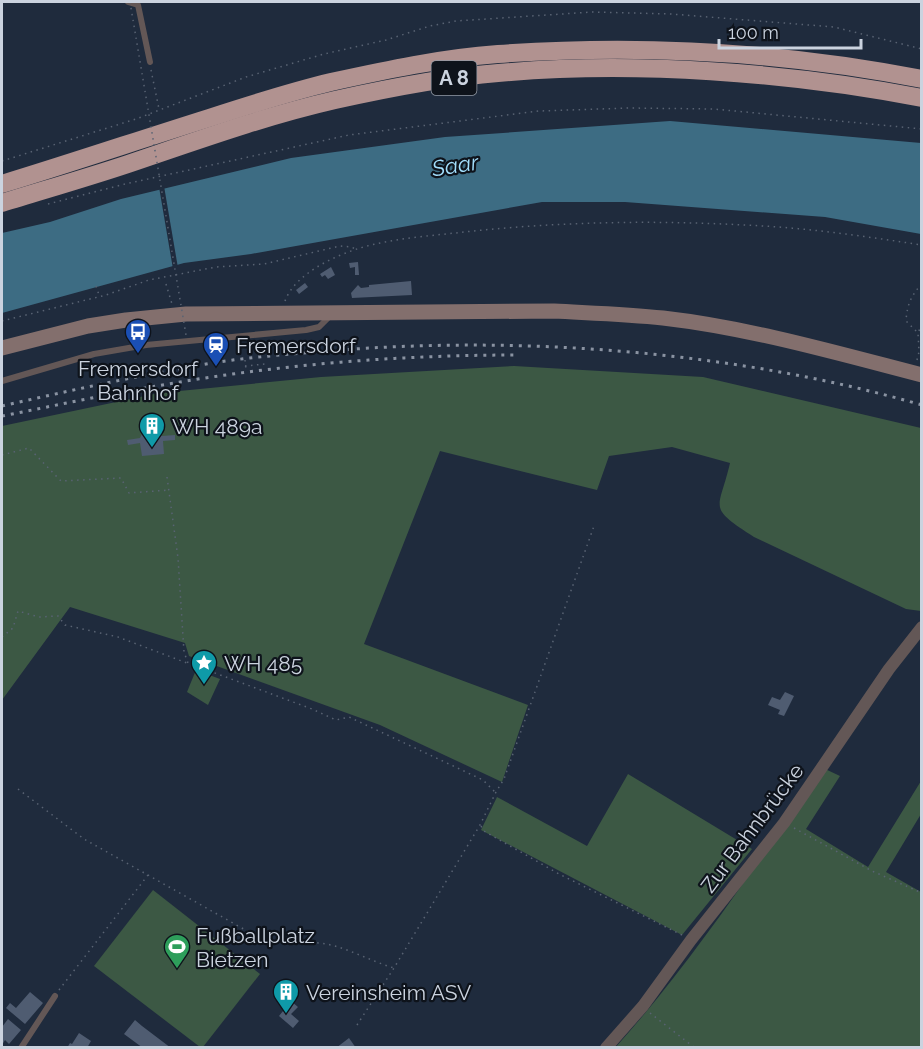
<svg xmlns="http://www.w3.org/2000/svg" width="923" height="1049" font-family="Raleway,sans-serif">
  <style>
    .green { fill: #3c5844 }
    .water { fill: #3d6c83 }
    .pier { fill: #1f2b3d }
    .building { fill: #4f5c71 }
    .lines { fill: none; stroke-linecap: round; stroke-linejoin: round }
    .path { stroke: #596373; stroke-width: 1.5; stroke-dasharray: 1.5 4.5; stroke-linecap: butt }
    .lane { stroke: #635756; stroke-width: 6 }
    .street { stroke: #635756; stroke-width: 12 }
    .secondary { stroke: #836f6d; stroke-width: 15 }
    .highway { stroke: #b19290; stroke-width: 18 }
    .rail { stroke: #8a93a2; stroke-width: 3; stroke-dasharray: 3 6; stroke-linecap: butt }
    .path-bridge { stroke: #596373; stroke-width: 1.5; stroke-dasharray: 1.5 4.5; stroke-linecap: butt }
    .labels { text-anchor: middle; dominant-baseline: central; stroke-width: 4.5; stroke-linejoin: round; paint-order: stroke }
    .shield { fill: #0e131b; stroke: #9299a4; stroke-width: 1.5 }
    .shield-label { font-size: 20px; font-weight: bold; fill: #cbd3df }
    .poi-label { font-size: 21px; fill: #cbd3df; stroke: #0e131b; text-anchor: start }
    .street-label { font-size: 21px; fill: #cbd3df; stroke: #0e131b }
    .water-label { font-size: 22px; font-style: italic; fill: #a2defc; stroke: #0e131b }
  </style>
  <rect width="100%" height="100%" fill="#1f2b3d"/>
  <g class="green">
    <path d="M 514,366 L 703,377 L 921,428 L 921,611 L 906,609 L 754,537 C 706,506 719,511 730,463 L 672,447 L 609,456 L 597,490 L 440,451 L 364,644 L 528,705 L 502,782 L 380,725 L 189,656 L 185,643 L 70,607 L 2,700 L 2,426 L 159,393 L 321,377 Z"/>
    <polygon points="196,670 220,679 208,705 187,692"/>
    <path d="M 823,768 L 840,776 L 806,829 L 868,867 L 921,781 L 921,814 L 886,872 L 921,892 L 921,1047 L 615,1048 C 693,961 757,863 823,768 Z"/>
    <polygon points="628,774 752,849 682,935 481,830 497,797 587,846"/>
    <polygon points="153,890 260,974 203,1047 200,1047 94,966"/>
  </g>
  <polygon class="water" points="670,121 921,143 921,234 825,217 625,202 542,202 251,254 184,263 2,313 2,233 50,222 121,199 291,158 445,137"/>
  <polygon class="pier" points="164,186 178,268 173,269 159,187"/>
  <g class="building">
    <polygon points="358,262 359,275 355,275 355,267 350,268 349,263"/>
    <polygon points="331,267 335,275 328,279 325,275 322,277 320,274"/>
    <polygon points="411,281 412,295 352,298 351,293 358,285 361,288 369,287 369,285"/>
    <polygon points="305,283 308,287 299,294 296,290"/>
    <polygon points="159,433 162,436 175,435 175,440 163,441 164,454 142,456 140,443 128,445 127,440 140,438 142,434"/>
    <polygon points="785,692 794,696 784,716 778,714 780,710 768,705 772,697 780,700"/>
    <polygon points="30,992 43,1003 25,1024 6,1008 10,1003 16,1008"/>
    <polygon points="291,1001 298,1007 291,1014 299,1021 293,1028 279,1016"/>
    <polygon points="8,1019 21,1030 9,1044 5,1040 2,1045 2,1027"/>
    <polygon points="135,1020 142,1026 171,1048 143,1048 124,1034"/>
    <polygon points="79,1033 91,1041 87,1048 67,1048 70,1043 72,1044"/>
    <polygon points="349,1038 356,1048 336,1048"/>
  </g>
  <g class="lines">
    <g class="path">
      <polyline points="151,70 159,109"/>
      <polyline points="2,161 136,119 246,77 324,54 386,40 430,26 456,21 592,12 671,14 834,27 922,49"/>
      <polyline points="48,204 125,184 349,135 539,111 629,108 714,109 922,129"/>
      <polyline points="922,257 922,259"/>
      <polyline points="166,284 172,304"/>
      <polyline points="96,286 99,295"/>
      <path d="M 285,301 C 295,274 334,256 360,248 C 394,238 430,236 464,232 C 564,221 663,220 763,226 C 816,229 869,237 922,245"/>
      <polyline points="922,311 922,319"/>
      <polyline points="2,321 106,295 149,280 216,267 264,264 340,246 351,247 356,249"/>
      <polyline points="919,331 922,321"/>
      <polyline points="264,341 265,351"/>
      <polyline points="245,360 246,370"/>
      <path d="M 917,360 L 919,352 L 918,333 L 906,321 C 907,305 911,295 922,284"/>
      <polyline points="245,366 265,364"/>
      <polyline points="2,455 29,448 61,481 121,478 129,493 169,490"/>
      <polyline points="167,477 178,558 184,652 188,663 312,709 336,720 349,717 483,780 495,792"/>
      <polyline points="2,637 13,628 18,611 39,617 58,616 65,625 118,637 187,663"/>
      <path d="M 18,789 L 84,839 L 256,936 C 282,944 309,939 335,946 C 355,952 374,962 394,968"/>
      <polyline points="481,826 484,831 559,874 682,935"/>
      <polyline points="794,828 872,871 922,893"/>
      <polyline points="59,990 148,875"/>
      <polyline points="650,1013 695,1048"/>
      <polyline points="357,1025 394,968 480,825 496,792 504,779 594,526"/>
      <polyline points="918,1048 922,1042"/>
    </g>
    <g class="lane">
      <polyline points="128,2 138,5 150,62"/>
      <polyline points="2,381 94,354 146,345 306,330 319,327 332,314"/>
      <polyline points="21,1048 55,996"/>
    </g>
    <polyline class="street" points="606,1048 643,1006 691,940 784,823 889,669 922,627"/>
    <path class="secondary" d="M 2,348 L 88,326 L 126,320 L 186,314 L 554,311 C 590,313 627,314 663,318 C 750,328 837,353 922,375"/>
    <g class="highway">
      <path d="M 2,184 C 71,163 139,140 209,118 C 249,105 289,92 331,82 C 386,70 442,58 498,54 C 638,44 784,52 922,79"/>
      <path d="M 2,203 C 44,190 86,178 128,164 C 196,141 265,116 335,100 C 389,88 444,77 498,73 C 633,61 789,72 922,98"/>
    </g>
    <g class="rail">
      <path d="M 2,406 C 72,390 141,375 212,363 C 251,357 290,354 328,351 C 521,335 735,351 922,405"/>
      <path d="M 2,416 C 48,407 94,397 140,389 C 263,366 390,355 516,355"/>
    </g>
    <polyline class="path-bridge" points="130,2 186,335"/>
  </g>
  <defs>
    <symbol id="bus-pin" viewBox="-11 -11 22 30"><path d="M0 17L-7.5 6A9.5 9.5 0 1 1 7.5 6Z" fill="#1a4fb4" stroke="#0e131b"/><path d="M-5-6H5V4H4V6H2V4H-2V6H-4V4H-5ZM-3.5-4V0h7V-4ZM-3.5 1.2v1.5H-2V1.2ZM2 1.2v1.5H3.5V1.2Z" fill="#fff"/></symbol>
    <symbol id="station-pin" viewBox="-11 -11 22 30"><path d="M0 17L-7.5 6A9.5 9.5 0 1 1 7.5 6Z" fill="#1a4fb4" stroke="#0e131b"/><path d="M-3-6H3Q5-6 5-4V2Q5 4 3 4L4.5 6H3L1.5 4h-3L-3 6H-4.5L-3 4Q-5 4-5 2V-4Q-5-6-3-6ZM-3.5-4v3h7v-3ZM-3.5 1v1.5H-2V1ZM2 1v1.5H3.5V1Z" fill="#fff"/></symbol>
    <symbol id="building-pin" viewBox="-11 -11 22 30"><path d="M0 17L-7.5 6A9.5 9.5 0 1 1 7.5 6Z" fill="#0f9aa8" stroke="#0e131b"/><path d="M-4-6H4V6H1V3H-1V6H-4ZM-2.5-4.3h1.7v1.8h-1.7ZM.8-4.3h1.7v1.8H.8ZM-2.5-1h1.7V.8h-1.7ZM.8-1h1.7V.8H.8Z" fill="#fff"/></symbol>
    <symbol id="sight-pin" viewBox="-11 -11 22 30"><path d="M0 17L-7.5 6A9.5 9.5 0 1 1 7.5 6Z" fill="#0f9aa8" stroke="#0e131b"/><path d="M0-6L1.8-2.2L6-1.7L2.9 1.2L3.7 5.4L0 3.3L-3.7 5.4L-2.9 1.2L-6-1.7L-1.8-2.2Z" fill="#fff"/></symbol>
    <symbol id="stadium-pin" viewBox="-11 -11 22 30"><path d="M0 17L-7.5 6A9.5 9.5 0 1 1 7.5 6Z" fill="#2e9e5b" stroke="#0e131b"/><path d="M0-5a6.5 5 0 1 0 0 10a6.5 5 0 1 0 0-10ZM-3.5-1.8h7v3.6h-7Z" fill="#fff"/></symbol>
  </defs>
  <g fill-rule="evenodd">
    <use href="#bus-pin" x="123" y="317" width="30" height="40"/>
    <use href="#station-pin" x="201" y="330" width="30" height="40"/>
    <use href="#building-pin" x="137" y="411" width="30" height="40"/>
    <use href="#sight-pin" x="189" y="648" width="30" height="40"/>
    <use href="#stadium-pin" x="162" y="932" width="30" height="40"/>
    <use href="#building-pin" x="271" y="977" width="30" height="40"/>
  </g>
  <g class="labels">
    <rect class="shield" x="431.5" y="61" width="45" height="34" rx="4.5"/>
    <g class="shield-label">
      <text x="454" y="78">A 8</text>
    </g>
    <g class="poi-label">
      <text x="236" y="345">Fremersdorf</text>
      <text x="138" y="368" text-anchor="middle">Fremersdorf<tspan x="138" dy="24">Bahnhof</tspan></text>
      <text x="172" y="426">WH 489a</text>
      <text x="224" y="663">WH 485</text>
      <text x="196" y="935">Fußballplatz<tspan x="196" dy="24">Bietzen</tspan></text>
      <text x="306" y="992">Vereinsheim ASV</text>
    </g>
    <g class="street-label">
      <text transform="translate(752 828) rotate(-53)">Zur Bahnbrücke</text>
    </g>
    <g class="water-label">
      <text transform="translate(455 165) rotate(-9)">Saar</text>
    </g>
  </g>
  <rect width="923" height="1049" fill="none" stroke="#cbd3df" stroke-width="6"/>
  <path d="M719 39v9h142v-9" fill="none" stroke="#cbd3df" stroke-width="3"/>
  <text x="728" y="39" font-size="18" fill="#cbd3df" stroke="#0e131b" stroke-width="4.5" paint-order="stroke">100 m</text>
</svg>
